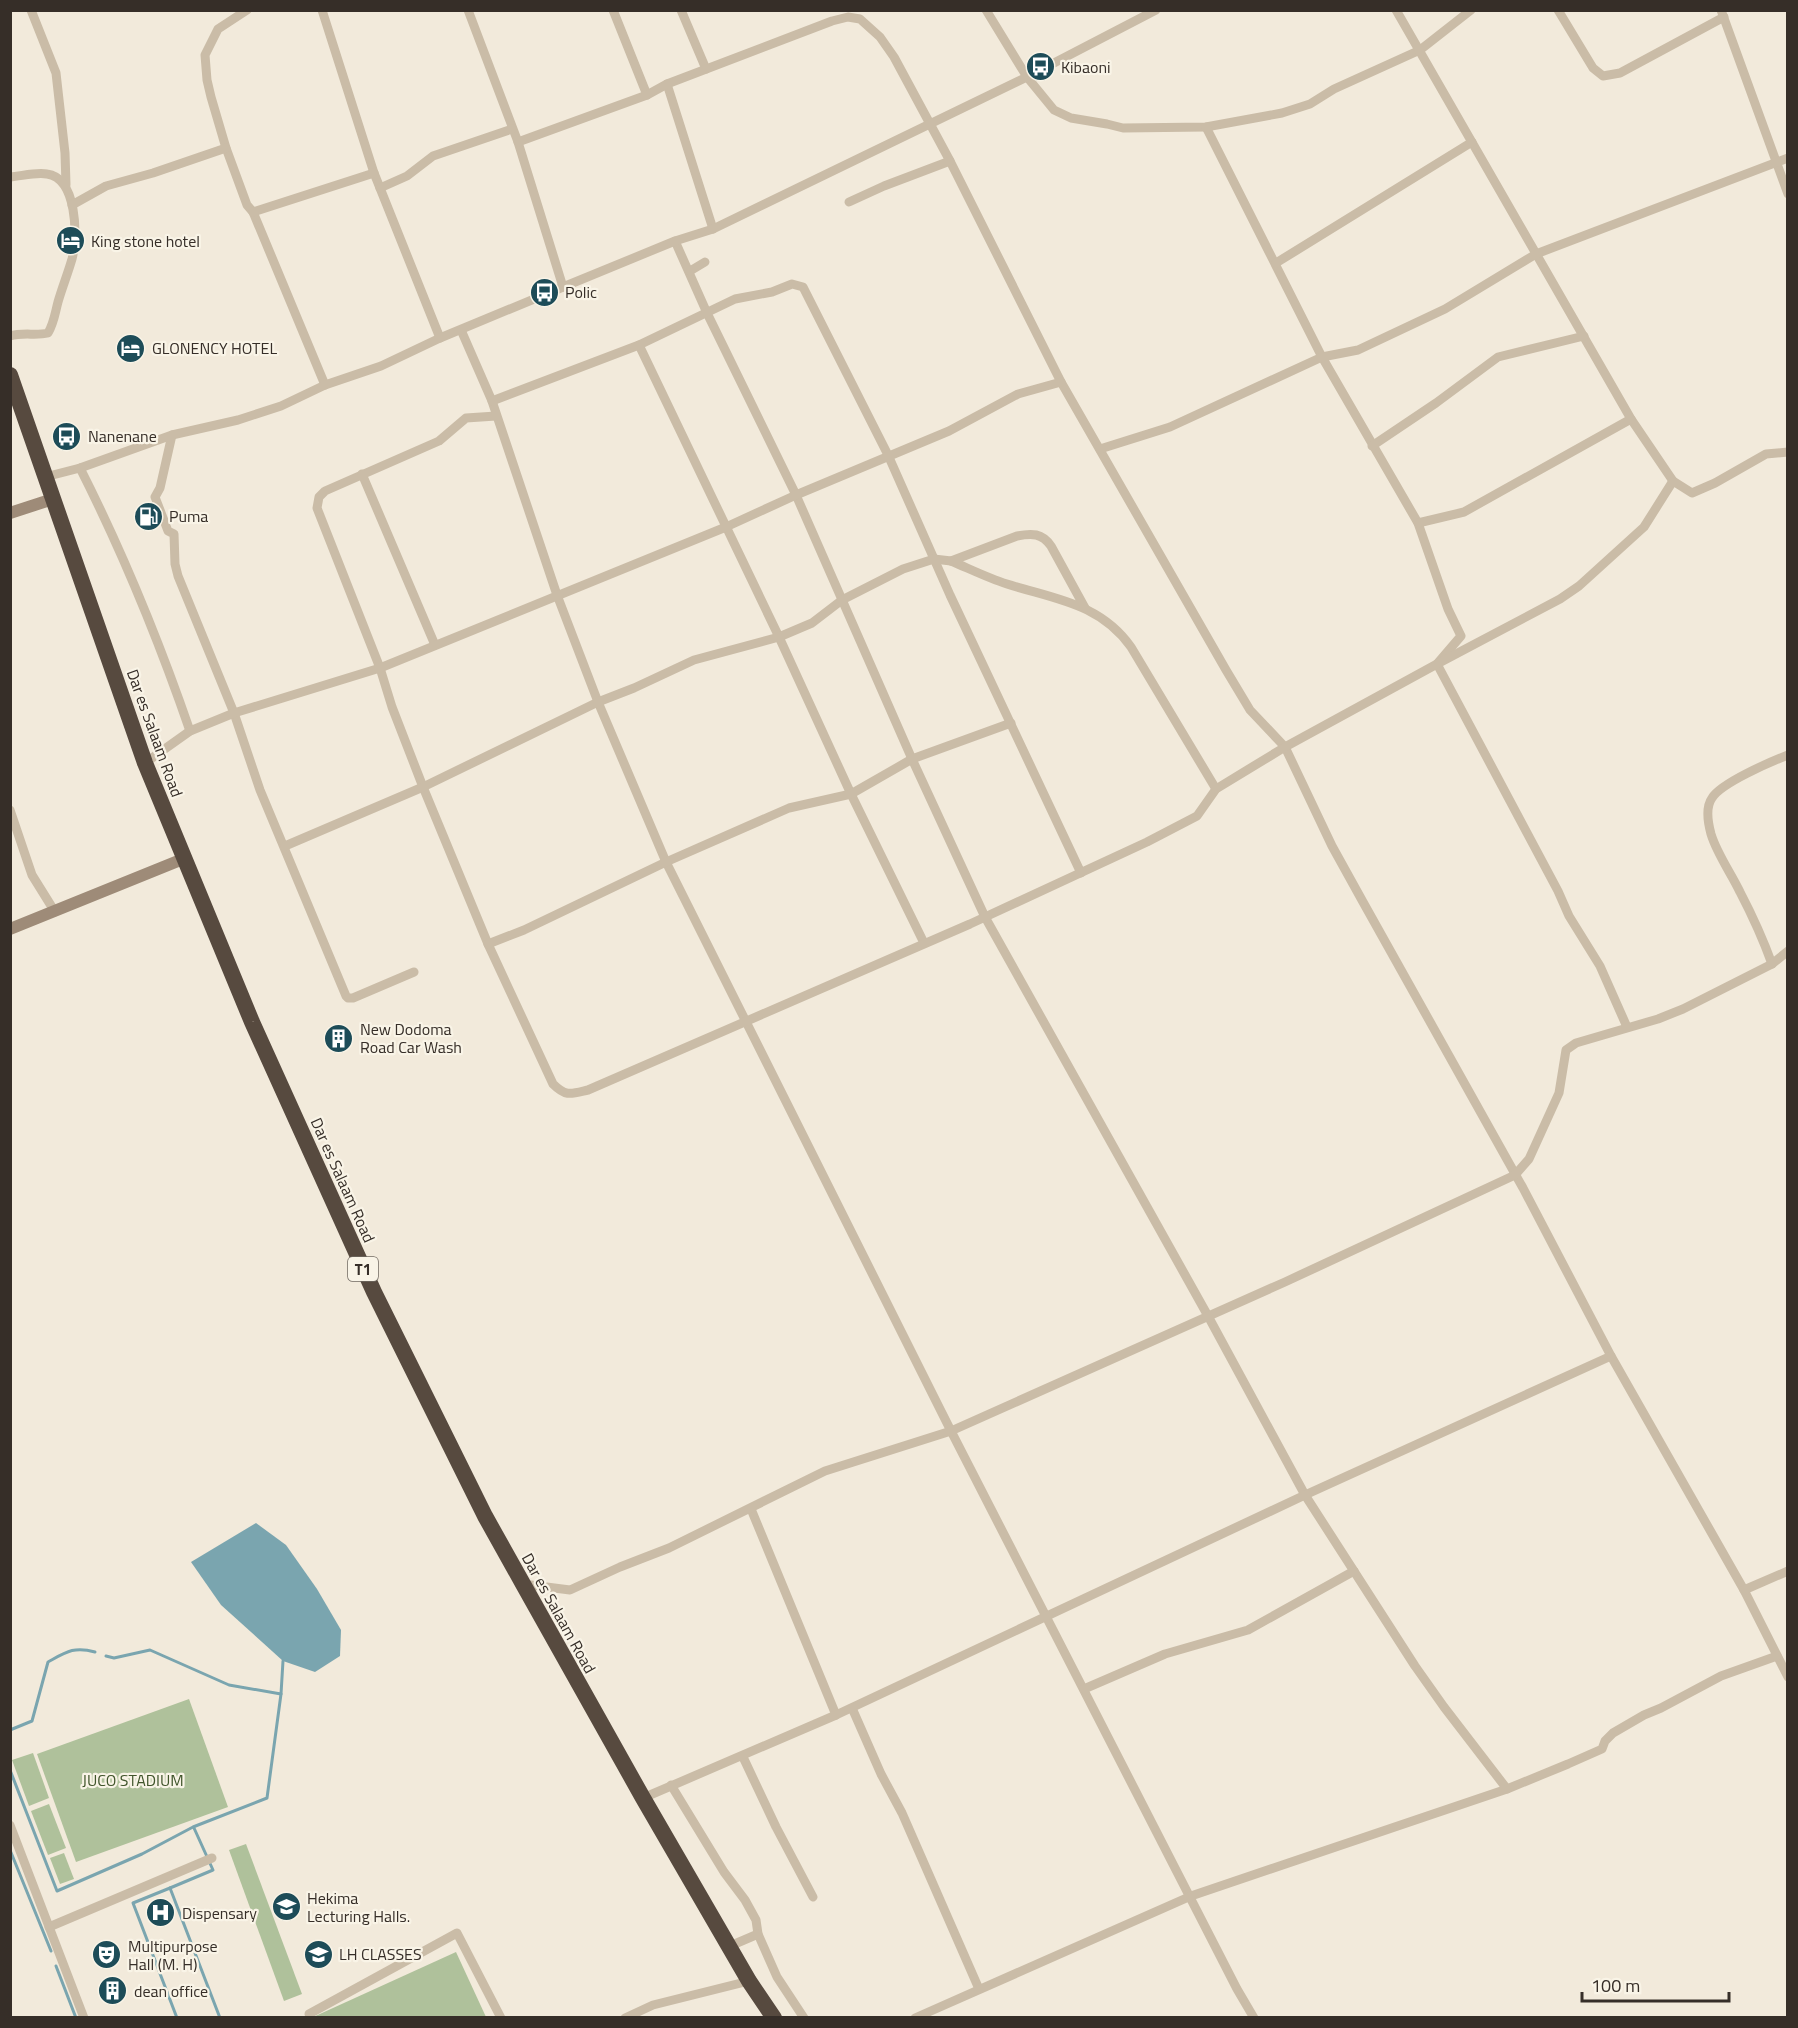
<svg xmlns="http://www.w3.org/2000/svg" width="1798" height="2028" font-family="'Titillium Web',sans-serif">
  <style>
    .green { fill: #afc19b }
    .water { fill: #7aa5af }
    .lines { fill: none; stroke-linecap: round; stroke-linejoin: round }
    .stream { stroke: #7aa5af; stroke-width: 3 }
    .street { stroke: #cabca7; stroke-width: 9 }
    .secondary { stroke: #9e8b78; stroke-width: 12 }
    .highway { stroke: #574a3f; stroke-width: 16 }
    .labels { text-anchor: middle; dominant-baseline: central; stroke-width: 4.5; stroke-linejoin: round; paint-order: stroke }
    .shield { fill: #f9f4e7; stroke: #706961; stroke-width: 1.5 }
    .shield-label { font-size: 15px; font-weight: bold; fill: #362e28 }
    .poi-label { font-size: 16px; fill: #362e28; stroke: #f9f4e7; text-anchor: start }
    .street-label { font-size: 16px; fill: #362e28; stroke: #f9f4e7 }
    .park-label { font-size: 16px; fill: #40552b; stroke: #f9f4e7 }
  </style>
  <rect width="100%" height="100%" fill="#f2eadb"/>
  <g class="green">
    <polygon points="189,1699 228,1807 76,1862 37,1754"/>
    <polygon points="33,1753 49,1798 29,1806 12,1760"/>
    <polygon points="49,1804 66,1848 48,1855 31,1811"/>
    <polygon points="246,1844 302,1994 284,2001 229,1850"/>
    <polygon points="64,1853 74,1879 60,1884 50,1858"/>
    <polygon points="456,1952 486,2017 311,2018"/>
  </g>
  <polygon class="water" points="256,1523 286,1545 317,1589 341,1630 340,1656 315,1672 283,1661 221,1605 191,1562"/>
  <g class="lines">
    <g class="stream">
      <polyline points="106,1656 114,1658 150,1650 229,1685 281,1694 283,1661"/>
      <path d="M 10,1730 L 32,1721 L 48,1662 C 66,1652 74,1646 95,1652"/>
      <polyline points="10,1770 57,1891 142,1854 193,1827 267,1798 281,1694"/>
      <polyline points="194,1828 213,1870 170,1888 220,2018"/>
      <polyline points="10,1850 51,1951"/>
      <polyline points="170,1888 133,1903 177,2018"/>
      <polyline points="56,1966 76,2018"/>
    </g>
    <g class="street">
      <polyline points="31,10 56,73 65,153 66,185"/>
      <polyline points="247,10 218,29 205,55 207,80 211,97 226,148 247,205 253,212 325,385"/>
      <polyline points="322,10 374,173 440,338"/>
      <polyline points="468,10 518,142 563,287"/>
      <polyline points="613,10 647,95"/>
      <polyline points="681,10 706,69"/>
      <polyline points="986,10 1027,77 1054,110 1071,118 1107,124 1123,128 1206,127 1282,113 1310,104 1334,89 1420,50 1471,10"/>
      <polyline points="1396,10 1631,419 1673,481"/>
      <polyline points="1558,10 1593,68 1603,76 1620,73 1724,17"/>
      <polyline points="1721,10 1788,194"/>
      <polyline points="667,84 713,229"/>
      <polyline points="1206,127 1322,357 1418,523 1448,609 1461,636 1437,664 1558,891 1569,916 1600,966 1627,1027"/>
      <polyline points="518,142 647,95 667,84 832,21 848,17 860,19 880,37 894,57 950,161 1061,382 1226,670 1250,710 1285,747 1332,846 1363,902 1523,1188 1611,1356 1744,1590 1788,1677"/>
      <path d="M 10,177 C 22,176 36,172 47,174 C 77,178 78,236 72,259 C 68,273 62,288 58,302 C 55,313 54,323 48,333 C 36,336 23,332 10,336"/>
      <polyline points="380,188 407,176 433,156 512,129"/>
      <polyline points="849,202 884,186 950,161"/>
      <polyline points="72,205 106,186 153,173 226,148"/>
      <polyline points="253,212 374,173"/>
      <polyline points="675,241 707,313 796,495 912,759 985,917 1208,1316 1305,1495 1415,1666 1444,1707 1507,1789"/>
      <polyline points="1276,263 1472,142"/>
      <polyline points="690,271 705,262"/>
      <polyline points="461,330 492,401 557,595 598,702 666,862 951,1431 1237,1989 1254,2018"/>
      <polyline points="639,345 779,637 851,794 924,943"/>
      <polyline points="492,401 639,345 735,299 772,292 792,284 803,287 888,455 950,595 1081,873"/>
      <path d="M 496,416 L 466,418 L 439,441 L 325,491 L 319,497 L 317,508 L 380,668 L 392,707 L 423,787 L 488,944 L 553,1084 C 566,1097 571,1094 588,1090 L 970,924 L 1147,842 L 1197,816 L 1216,789 L 1285,747 L 1437,664 L 1560,599 L 1579,586 L 1644,527 L 1673,481 L 1692,493 L 1715,483 L 1766,454 L 1788,452"/>
      <polyline points="172,435 160,488 155,497 168,531 174,534 175,564 178,576 234,713 260,790 346,996 348,998 353,998 414,972"/>
      <polyline points="1372,446 1436,403 1498,357 1584,336"/>
      <polyline points="1100,449 1170,427 1322,357 1358,350 1445,309 1536,254 1788,158"/>
      <path d="M 80,468 C 123,553 159,641 190,731"/>
      <polyline points="362,474 435,645"/>
      <polyline points="45,477 80,468 172,435 238,420 281,406 325,385 381,366 440,338 563,287 675,241 713,229 1027,77 1156,10"/>
      <polyline points="1418,523 1464,512 1631,419"/>
      <path d="M 951,561 C 970,569 988,578 1007,584 C 1054,599 1100,603 1131,647 L 1216,789"/>
      <polyline points="145,763 190,731 234,713 380,668 726,527 796,495 949,431 1018,394 1061,382"/>
      <polyline points="10,810 32,875 55,912"/>
      <path d="M 285,846 L 423,787 L 598,702 L 634,688 L 694,660 L 779,637 L 812,623 L 842,600 L 903,569 L 934,559 L 951,561 L 1017,536 C 1032,533 1042,533 1051,546 L 1085,608"/>
      <polyline points="488,944 524,930 666,862 789,808 851,794 912,759 1011,723"/>
      <path d="M 1772,964 C 1763,939 1752,915 1740,892 C 1731,873 1717,854 1711,834 C 1708,823 1705,808 1712,798 C 1721,783 1770,762 1788,755"/>
      <polyline points="751,1509 836,1715"/>
      <polyline points="523,1584 570,1590 620,1567 669,1548 825,1471 951,1431 1285,1282 1515,1175 1529,1159 1559,1093 1566,1050 1576,1043 1658,1019 1683,1009 1772,964 1788,951"/>
      <polyline points="1744,1590 1788,1571"/>
      <polyline points="1084,1689 1165,1654 1248,1630 1354,1571"/>
      <polyline points="852,1708 881,1774 902,1813 979,1989"/>
      <polyline points="743,1757 776,1827 813,1897"/>
      <polyline points="671,1785 724,1872 745,1900 756,1920 758,1934 777,1977 804,2018"/>
      <polyline points="643,1798 836,1715 1305,1495 1611,1356"/>
      <polyline points="10,1825 84,2018"/>
      <polyline points="49,1927 212,1858"/>
      <polyline points="730,1946 758,1934"/>
      <polyline points="309,2014 457,1933 501,2018"/>
      <polyline points="625,2018 653,2005 749,1981"/>
      <polyline points="915,2018 1191,1896 1507,1789 1568,1764 1602,1749 1605,1741 1613,1733 1644,1715 1661,1708 1721,1676 1777,1656"/>
    </g>
    <g class="secondary">
      <polyline points="10,513 53,499"/>
      <polyline points="10,929 183,859"/>
    </g>
    <polyline class="highway" points="10,375 145,763 252,1022 374,1292 485,1516 523,1584 643,1798 749,1981 774,2018"/>
  </g>
  <defs>
    <symbol id="bus-disc" viewBox="-11 -11 22 22"><circle r="9.5" fill="#1d4c58" stroke="#f9f4e7"/><path d="M-5-6H5V4H4V6H2V4H-2V6H-4V4H-5ZM-3.5-4V0h7V-4ZM-3.5 1.2v1.5H-2V1.2ZM2 1.2v1.5H3.5V1.2Z" fill="#fff"/></symbol>
    <symbol id="hotel-disc" viewBox="-11 -11 22 22"><circle r="9.5" fill="#1d4c58" stroke="#f9f4e7"/><path d="M-6-4.5h1.5V1H6V5H4.5V3h-9V5H-6ZM-4 0a1.8 1.8 0 1 1 3.6 0ZM.5 0V-2.5h3Q6-2.5 6 0Z" fill="#fff"/></symbol>
    <symbol id="fuel-disc" viewBox="-11 -11 22 22"><circle r="9.5" fill="#1d4c58" stroke="#f9f4e7"/><path d="M-5.5-6h7V0h2V4h1.3V-2.5L3-4.5l.8-.8L6-3V5H2.5V1h-1V6h-7ZM-4.2-4.7v3.2H.2V-4.7Z" fill="#fff"/></symbol>
    <symbol id="building-disc" viewBox="-11 -11 22 22"><circle r="9.5" fill="#1d4c58" stroke="#f9f4e7"/><path d="M-4-6H4V6H1V3H-1V6H-4ZM-2.5-4.3h1.7v1.8h-1.7ZM.8-4.3h1.7v1.8H.8ZM-2.5-1h1.7V.8h-1.7ZM.8-1h1.7V.8H.8Z" fill="#fff"/></symbol>
    <symbol id="university-disc" viewBox="-11 -11 22 22"><circle r="9.5" fill="#1d4c58" stroke="#f9f4e7"/><path d="M0-5L7-2L0 1L-7-2ZM-4 1L0 2.5L4 1V4Q0 6-4 4Z" fill="#fff"/></symbol>
    <symbol id="hospital-disc" viewBox="-11 -11 22 22"><circle r="9.5" fill="#1d4c58" stroke="#f9f4e7"/><path d="M-5-5h3v3.5h4V-5h3V5h-3V1.5h-4V5h-3Z" fill="#fff"/></symbol>
    <symbol id="theatre-disc" viewBox="-11 -11 22 22"><circle r="9.5" fill="#1d4c58" stroke="#f9f4e7"/><path d="M-5-5.5Q0-4 5-5.5V0Q5 5 0 6Q-5 5-5 0ZM-3.3-2.5H-1v1.5H-3.3ZM1-2.5H3.3v1.5H1ZM-2.8 1Q0 5.5 2.8 1Z" fill="#fff"/></symbol>
  </defs>
  <g fill-rule="evenodd">
    <use href="#bus-disc" x="1024" y="50" width="33" height="33"/>
    <use href="#hotel-disc" x="54" y="224" width="33" height="33"/>
    <use href="#bus-disc" x="528" y="276" width="33" height="33"/>
    <use href="#hotel-disc" x="114" y="332" width="33" height="33"/>
    <use href="#bus-disc" x="50" y="420" width="33" height="33"/>
    <use href="#fuel-disc" x="132" y="500" width="33" height="33"/>
    <use href="#building-disc" x="322" y="1022" width="33" height="33"/>
    <use href="#university-disc" x="270" y="1890" width="33" height="33"/>
    <use href="#hospital-disc" x="144" y="1896" width="33" height="33"/>
    <use href="#university-disc" x="302" y="1938" width="33" height="33"/>
    <use href="#theatre-disc" x="90" y="1938" width="33" height="33"/>
    <use href="#building-disc" x="96" y="1974" width="33" height="33"/>
  </g>
  <g class="labels">
    <rect class="shield" x="348" y="1257" width="30" height="24" rx="4.5"/>
    <g class="shield-label">
      <text x="363" y="1269">T1</text>
    </g>
    <g class="poi-label">
      <text x="1061" y="67">Kibaoni</text>
      <text x="91" y="241">King stone hotel</text>
      <text x="565" y="292">Polic</text>
      <text x="152" y="348">GLONENCY HOTEL</text>
      <text x="88" y="436">Nanenane</text>
      <text x="169" y="516">Puma</text>
      <text x="360" y="1029">New Dodoma<tspan x="360" dy="18">Road Car Wash</tspan></text>
      <text x="307" y="1898">Hekima<tspan x="307" dy="18">Lecturing Halls.</tspan></text>
      <text x="182" y="1913">Dispensary</text>
      <text x="128" y="1946">Multipurpose<tspan x="128" dy="18">Hall (M. H)</tspan></text>
      <text x="339" y="1954">LH CLASSES</text>
      <text x="134" y="1991">dean office</text>
    </g>
    <g class="street-label">
      <text transform="translate(155 733) rotate(70)">Dar es Salaam Road</text>
      <text transform="translate(343 1180) rotate(66)">Dar es Salaam Road</text>
      <text transform="translate(559 1613) rotate(61)">Dar es Salaam Road</text>
    </g>
    <g class="park-label">
      <text x="133" y="1780">JUCO STADIUM</text>
    </g>
  </g>
  <rect width="1798" height="2028" fill="none" stroke="#362e28" stroke-width="24"/>
  <path d="M1582 1992v9h147v-9" fill="none" stroke="#362e28" stroke-width="3"/>
  <text x="1591" y="1992" font-size="18" fill="#362e28" stroke="#f9f4e7" stroke-width="4.5" paint-order="stroke">100 m</text>
</svg>
